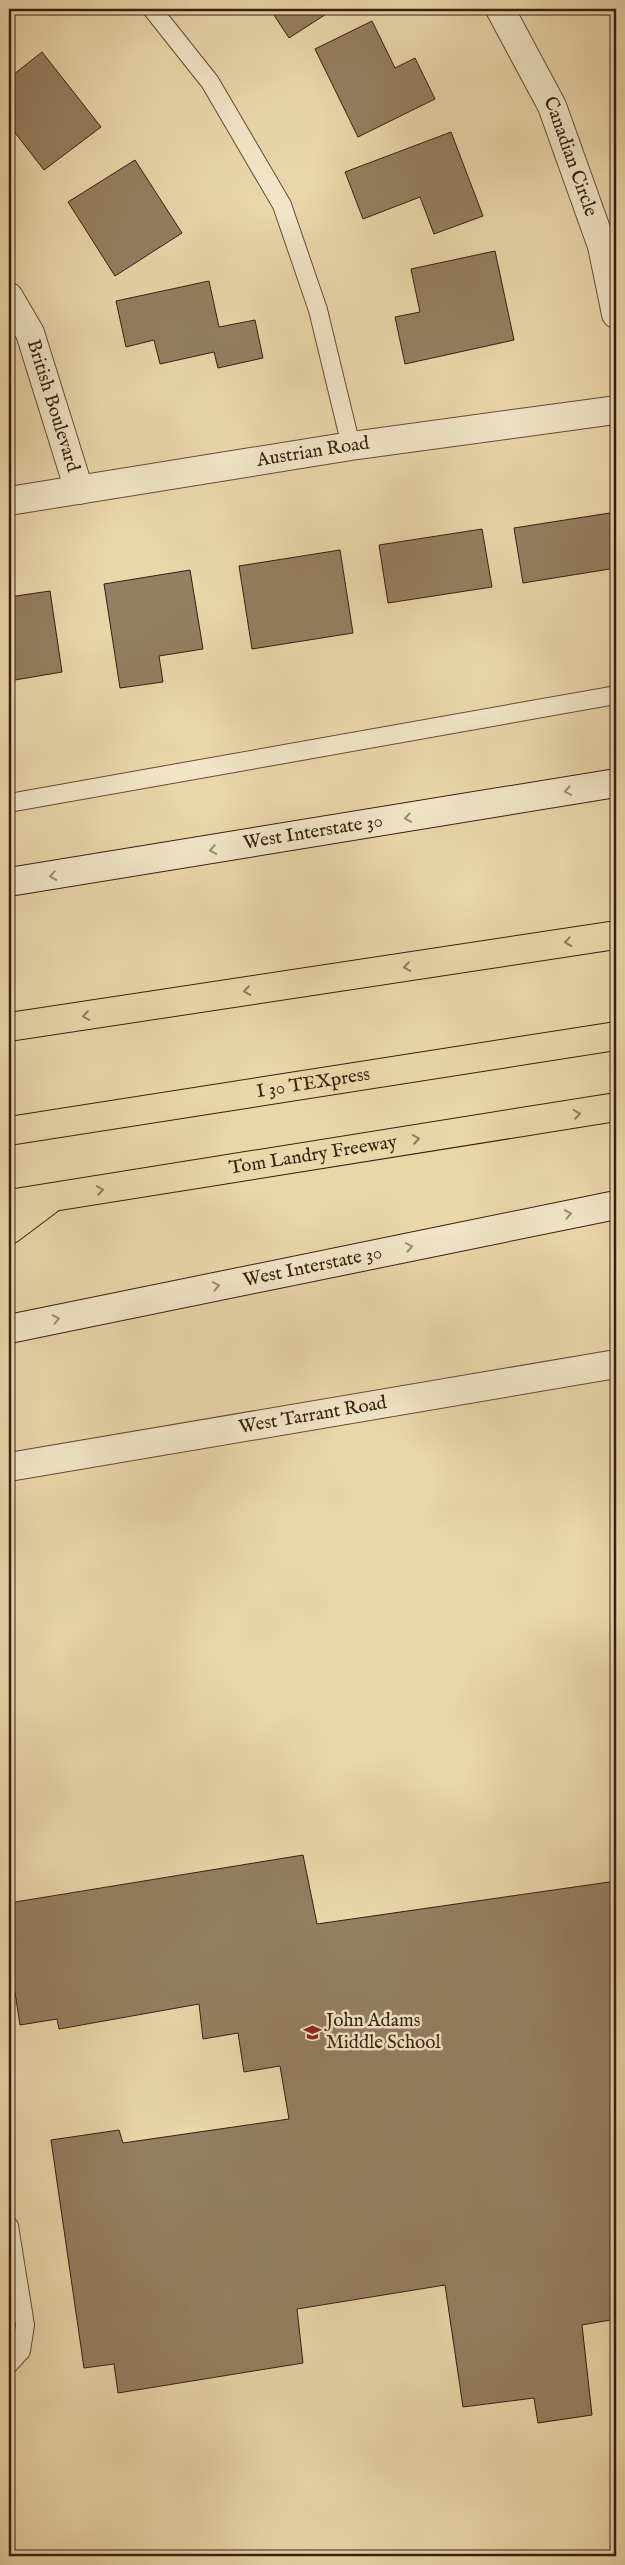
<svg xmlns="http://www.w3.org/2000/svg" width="625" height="2565" font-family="'IM FELL English',serif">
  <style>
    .building { fill: #957e61; stroke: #381e12 }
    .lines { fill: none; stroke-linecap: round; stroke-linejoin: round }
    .service-casing { stroke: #644c38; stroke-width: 20 }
    .minor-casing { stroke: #644c38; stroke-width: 30 }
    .tertiary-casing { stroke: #644c38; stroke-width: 30 }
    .secondary-casing { stroke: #381e12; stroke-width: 30 }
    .motorway-casing { stroke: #381e12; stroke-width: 30 }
    .service { stroke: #f1e4c7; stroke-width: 18 }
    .minor { stroke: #f1e4c7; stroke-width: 28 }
    .tertiary { stroke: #f1e4c7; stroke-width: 28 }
    .secondary { stroke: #f1e4c7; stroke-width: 28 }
    .motorway { stroke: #ead6a9; stroke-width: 28 }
    .oneway { stroke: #9e8b76 }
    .oneway2 { stroke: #917a5e }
    .labels { text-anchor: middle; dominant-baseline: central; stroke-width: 5; stroke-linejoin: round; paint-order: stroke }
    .street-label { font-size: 19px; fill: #381e12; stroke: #f1e4c7 }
    .poi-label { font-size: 19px; fill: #381e12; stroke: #f1e4c7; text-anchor: start }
  </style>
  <rect width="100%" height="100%" fill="#ead6a9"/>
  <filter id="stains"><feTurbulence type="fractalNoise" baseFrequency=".004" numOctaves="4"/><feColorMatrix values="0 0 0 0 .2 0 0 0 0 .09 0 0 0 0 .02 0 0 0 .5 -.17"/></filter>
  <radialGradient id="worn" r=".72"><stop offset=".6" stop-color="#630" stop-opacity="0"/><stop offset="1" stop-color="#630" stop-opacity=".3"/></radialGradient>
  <g class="building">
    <polygon points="270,9 334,9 289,38"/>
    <polygon points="372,21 395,68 415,58 435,99 358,137 315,49"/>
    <polygon points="42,52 101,127 44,170 9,125 9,78"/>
    <polygon points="451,132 483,216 434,234 420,197 363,219 345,172"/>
    <polygon points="135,160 182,233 115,276 68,202"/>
    <polygon points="495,251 514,340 405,364 395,317 420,312 411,269"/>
    <polygon points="209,281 219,327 255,320 263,358 218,368 214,352 160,364 154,340 126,347 116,301"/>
    <polygon points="616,512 616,568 523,583 514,528"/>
    <polygon points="482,529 492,587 388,603 379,545"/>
    <polygon points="340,550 353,633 252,649 239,566"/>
    <polygon points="190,570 203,649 159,656 163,682 120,688 104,584"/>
    <polygon points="50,591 62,672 9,681 9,597"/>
    <polygon points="303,1855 317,1924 616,1881 616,2319 582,2325 592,2415 538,2423 534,2398 463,2407 445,2285 297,2309 303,2363 118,2393 114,2364 84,2368 51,2140 119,2130 123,2143 289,2119 280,2066 244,2072 238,2033 203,2039 199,2004 59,2029 57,2019 20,2025 9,1953 9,1903"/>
  </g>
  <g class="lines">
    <defs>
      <g id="service">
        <polyline points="152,9 210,82 282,205 318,310 351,446"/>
        <polyline points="9,803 616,695"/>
        <polyline points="9,2226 25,2325 21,2351 9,2364"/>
      </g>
      <g id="minor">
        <path id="s1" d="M 500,9 L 552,106 L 602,246 L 616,314"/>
        <path id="s2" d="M 9,297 L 30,333 L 79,490"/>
        <path id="s3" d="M 9,501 L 351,446 L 616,410"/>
      </g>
      <g id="tertiary">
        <path id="s4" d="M 9,1467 L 616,1364"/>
      </g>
      <g id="secondary">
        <path id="s5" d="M 9,882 L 616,783"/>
        <path id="s6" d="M 9,1329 L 616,1205"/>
      </g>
      <g id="motorway">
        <polyline points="9,1027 616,935"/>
        <path id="s7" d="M 9,1131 L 616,1036"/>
        <path id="s8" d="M 9,1204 L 616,1107"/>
        <polyline points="9,1230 49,1200"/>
      </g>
    </defs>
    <use href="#service" class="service-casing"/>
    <use href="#minor" class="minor-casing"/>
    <use href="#tertiary" class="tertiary-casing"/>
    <use href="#secondary" class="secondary-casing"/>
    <use href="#motorway" class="motorway-casing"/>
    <use href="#service" class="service"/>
    <use href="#minor" class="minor"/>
    <use href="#tertiary" class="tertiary"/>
    <use href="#secondary" class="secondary"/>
    <use href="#motorway" class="motorway"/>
  </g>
  <defs><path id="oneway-chevron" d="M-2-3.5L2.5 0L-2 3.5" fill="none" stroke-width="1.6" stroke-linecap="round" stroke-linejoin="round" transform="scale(1.25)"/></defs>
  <g class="oneway">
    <use href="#oneway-chevron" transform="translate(568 791) rotate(170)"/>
    <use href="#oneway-chevron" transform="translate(408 818) rotate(170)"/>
    <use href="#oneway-chevron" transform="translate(213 850) rotate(170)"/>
    <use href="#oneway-chevron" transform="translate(53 876) rotate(171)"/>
    <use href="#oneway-chevron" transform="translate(568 1214) rotate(-11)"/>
    <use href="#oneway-chevron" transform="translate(409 1247) rotate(-11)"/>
    <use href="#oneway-chevron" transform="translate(216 1286) rotate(-11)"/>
    <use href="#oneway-chevron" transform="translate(56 1319) rotate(-12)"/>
  </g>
  <g class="oneway2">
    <use href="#oneway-chevron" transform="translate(568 942) rotate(171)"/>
    <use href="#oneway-chevron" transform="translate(407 967) rotate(171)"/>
    <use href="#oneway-chevron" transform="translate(247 991) rotate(171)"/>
    <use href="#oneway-chevron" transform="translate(86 1016) rotate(171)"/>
    <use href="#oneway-chevron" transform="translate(577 1114) rotate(-9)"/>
    <use href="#oneway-chevron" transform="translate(416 1139) rotate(-9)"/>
    <use href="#oneway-chevron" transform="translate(100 1190) rotate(-9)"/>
  </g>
  <defs>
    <symbol id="school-bare" viewBox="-9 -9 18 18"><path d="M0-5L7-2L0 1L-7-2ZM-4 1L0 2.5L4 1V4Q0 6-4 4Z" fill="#8f2418" stroke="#f1e4c7" stroke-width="2.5" paint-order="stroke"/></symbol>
  </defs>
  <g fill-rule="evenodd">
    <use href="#school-bare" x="300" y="2020" width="25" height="25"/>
  </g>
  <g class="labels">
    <g class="street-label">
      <text stroke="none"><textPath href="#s1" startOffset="164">Canadian Circle</textPath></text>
      <text stroke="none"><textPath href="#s2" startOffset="118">British Boulevard</textPath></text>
      <text stroke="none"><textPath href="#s3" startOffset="308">Austrian Road</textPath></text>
      <text stroke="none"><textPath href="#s5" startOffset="308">West Interstate 30</textPath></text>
      <text stroke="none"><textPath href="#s7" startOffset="308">I 30 TEXpress</textPath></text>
      <text stroke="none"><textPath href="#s8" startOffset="308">Tom Landry Freeway</textPath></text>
      <text stroke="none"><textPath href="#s6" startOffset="310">West Interstate 30</textPath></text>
      <text stroke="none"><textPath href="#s4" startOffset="308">West Tarrant Road</textPath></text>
    </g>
    <g class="poi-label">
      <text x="326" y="2021">John Adams<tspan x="326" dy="22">Middle School</tspan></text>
    </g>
  </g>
  <rect width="625" height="2565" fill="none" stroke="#ead6a9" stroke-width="30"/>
  <rect x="10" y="10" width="605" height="2545" fill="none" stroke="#381e12" stroke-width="2.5"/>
  <rect x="15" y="15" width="595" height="2535" fill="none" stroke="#381e12"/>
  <rect width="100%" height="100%" filter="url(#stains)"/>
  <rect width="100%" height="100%" fill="url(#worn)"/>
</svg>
